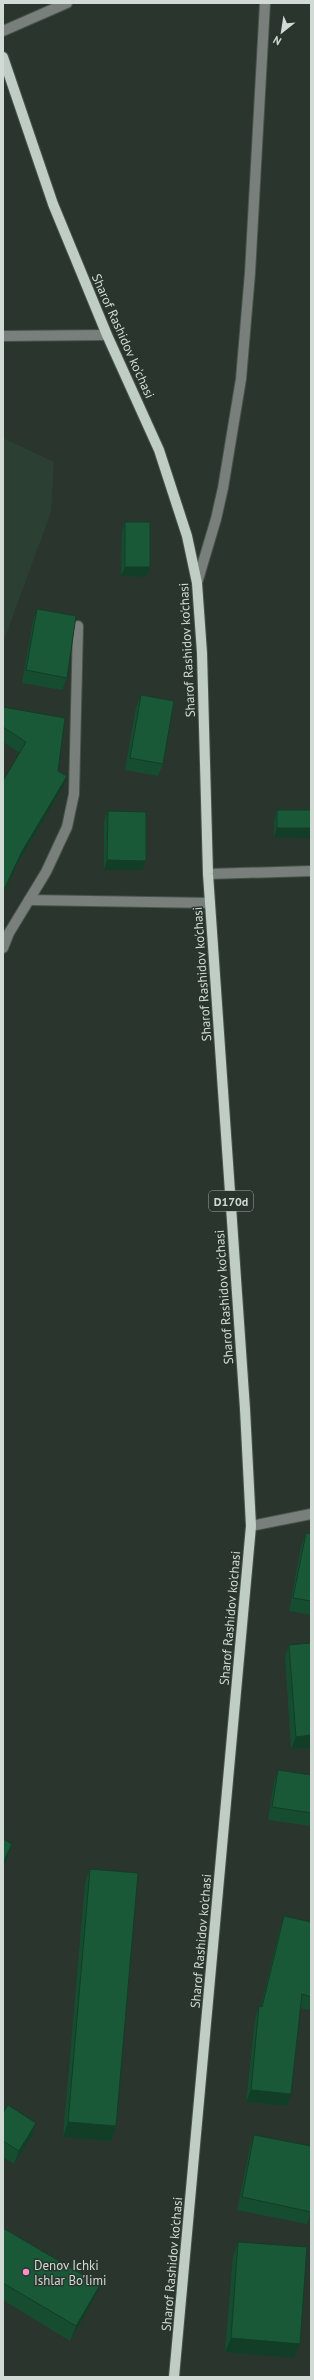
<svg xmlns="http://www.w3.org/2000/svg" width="314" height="2380" font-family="'PT Sans',sans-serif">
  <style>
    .built { fill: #2c3f33 }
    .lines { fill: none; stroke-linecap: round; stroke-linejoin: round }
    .minor-casing { stroke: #47534b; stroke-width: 12 }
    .major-casing { stroke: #47534b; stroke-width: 12 }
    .minor { stroke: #797f7b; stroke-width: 10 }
    .major { stroke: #c0cdc4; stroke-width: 10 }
    .wall { fill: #164d30 }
    .shaded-wall { fill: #123e27 }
    .building { fill: #195938; stroke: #123e27 }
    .poi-dot { fill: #f790cd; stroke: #29352d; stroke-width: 1.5 }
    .labels { text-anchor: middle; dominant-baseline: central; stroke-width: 3; stroke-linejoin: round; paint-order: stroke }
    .shield { fill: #29352d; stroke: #9fa8a3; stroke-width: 1 }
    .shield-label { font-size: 12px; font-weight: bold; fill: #d2dad5 }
    .street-label { font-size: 13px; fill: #d2dad5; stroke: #29352d }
    .poi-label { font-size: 13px; fill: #d2dad5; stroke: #29352d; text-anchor: start }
  </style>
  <rect width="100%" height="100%" fill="#29352d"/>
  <polygon class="built" points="3,438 54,462 51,512 3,643"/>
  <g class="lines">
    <defs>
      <g id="minor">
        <polyline points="3,31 67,3"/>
        <polyline points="3,336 107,335"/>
        <polyline points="197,583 216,519 223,488 241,379 250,273 265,3"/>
        <polyline points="208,874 311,871"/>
        <polyline points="29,900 210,903"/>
        <polyline points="3,948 9,933 46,872 67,827 74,794 78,626"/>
        <polyline points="251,1526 311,1514"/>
      </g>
      <polyline id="major" points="3,57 53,204 107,335 159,450 187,536 197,583 202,653 208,874 245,1409 251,1526 174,2377"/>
    </defs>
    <use href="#minor" class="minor-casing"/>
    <use href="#major" class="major-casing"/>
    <use href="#minor" class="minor"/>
    <use href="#major" class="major"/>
  </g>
  <g class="wall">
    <polygon points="125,522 150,567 146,577 121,576 122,531"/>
    <polygon points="37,609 67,678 62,690 22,683 33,621"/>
    <polygon points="141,695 163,764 158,776 125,770 136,707"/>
    <polygon points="3,707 58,771 62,788 17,865 3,894 3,781 20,753 3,742"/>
    <polygon points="277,810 311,810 274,837 274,820"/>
    <polygon points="108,811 142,870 104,870 104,821"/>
    <polygon points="306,1533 311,1534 311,1615 289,1611 301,1546"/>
    <polygon points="311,1643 311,1748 291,1749 285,1657 289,1645"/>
    <polygon points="278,1770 311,1775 311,1826 268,1820 274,1782"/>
    <polygon points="90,1869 116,2126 111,2141 63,2137 85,1883"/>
    <polygon points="284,1916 311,1922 311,2006 309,2010 300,2008 287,2106 246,2102 255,2019 259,2006 261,2006 280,1928"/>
    <polygon points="3,2113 32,2136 14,2164 3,2157"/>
    <polygon points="254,2135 311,2212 307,2224 237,2210 250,2147"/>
    <polygon points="3,2228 94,2299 70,2341 3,2300"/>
    <polygon points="238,2242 294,2358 225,2352 233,2256"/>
  </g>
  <g class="shaded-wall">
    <polygon points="125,567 150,567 146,577 121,576"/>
    <polygon points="67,776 62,788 17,865 3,894 3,892 21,853"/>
    <polygon points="277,828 311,828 311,838 274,837"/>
    <polygon points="107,860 146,861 142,870 104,870"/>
    <polygon points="311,1735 311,1748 291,1749 296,1737"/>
    <polygon points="12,1844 7,1859 3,1866 3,1862"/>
    <polygon points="251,2090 291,2094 287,2106 246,2102"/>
    <polygon points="68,2122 116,2126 111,2141 63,2137"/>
    <polygon points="36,2123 32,2136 14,2164 19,2151"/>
    <polygon points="100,2285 94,2299 70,2341 76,2326"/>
    <polygon points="231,2338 300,2344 294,2358 225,2352"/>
  </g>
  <g class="building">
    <rect x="125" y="522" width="25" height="45"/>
    <polygon points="37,609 76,616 67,678 26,670"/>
    <polygon points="141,695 174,701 163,764 130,758"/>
    <polygon points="3,707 65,718 58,771 67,776 21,853 3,892 3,781 26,742 3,727"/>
    <rect x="277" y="810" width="34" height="18"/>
    <polygon points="108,811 146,812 146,861 107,860"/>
    <polygon points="306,1533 311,1534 311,1601 293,1598"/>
    <polygon points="311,1643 311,1735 296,1737 289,1645"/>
    <polygon points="278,1770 311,1775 311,1813 272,1807"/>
    <polygon points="3,1839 12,1844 3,1862"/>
    <polygon points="90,1869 138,1873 116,2126 68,2122"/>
    <polygon points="284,1916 311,1922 311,1997 302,1994 291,2094 251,2090 259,2006 262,2007"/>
    <polygon points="8,2105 36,2123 19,2151 3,2141 3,2113"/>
    <polygon points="254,2135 311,2146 311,2212 242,2197"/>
    <polygon points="3,2228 100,2285 76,2326 3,2283"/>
    <polygon points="238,2242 307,2247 300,2344 231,2338"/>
  </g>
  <circle class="poi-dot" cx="26" cy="2272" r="4"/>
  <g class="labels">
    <rect class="shield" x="209" y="1191" width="44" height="20" rx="3"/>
    <g class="shield-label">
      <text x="231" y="1201">D170d</text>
    </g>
    <g class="street-label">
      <text transform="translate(123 336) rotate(66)">Sharof Rashidov ko'chasi</text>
      <text transform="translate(187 650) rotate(-93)">Sharof Rashidov ko'chasi</text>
      <text transform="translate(202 974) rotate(-94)">Sharof Rashidov ko'chasi</text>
      <text transform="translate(224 1297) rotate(-94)">Sharof Rashidov ko'chasi</text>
      <text transform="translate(230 1618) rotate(-85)">Sharof Rashidov ko'chasi</text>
      <text transform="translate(201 1941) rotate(-85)">Sharof Rashidov ko'chasi</text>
      <text transform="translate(172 2264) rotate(-85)">Sharof Rashidov ko'chasi</text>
    </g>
    <g class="poi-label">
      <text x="34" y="2265">Denov Ichki<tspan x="34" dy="15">Ishlar Bo'limi</tspan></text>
    </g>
  </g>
  <rect width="314" height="2380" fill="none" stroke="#d2dad5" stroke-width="8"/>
  <g transform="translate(282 32) rotate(210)" stroke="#29352d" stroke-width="3" paint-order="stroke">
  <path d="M0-3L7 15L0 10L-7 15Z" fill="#d2dad5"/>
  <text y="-6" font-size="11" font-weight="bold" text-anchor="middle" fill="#d2dad5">N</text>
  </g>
</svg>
